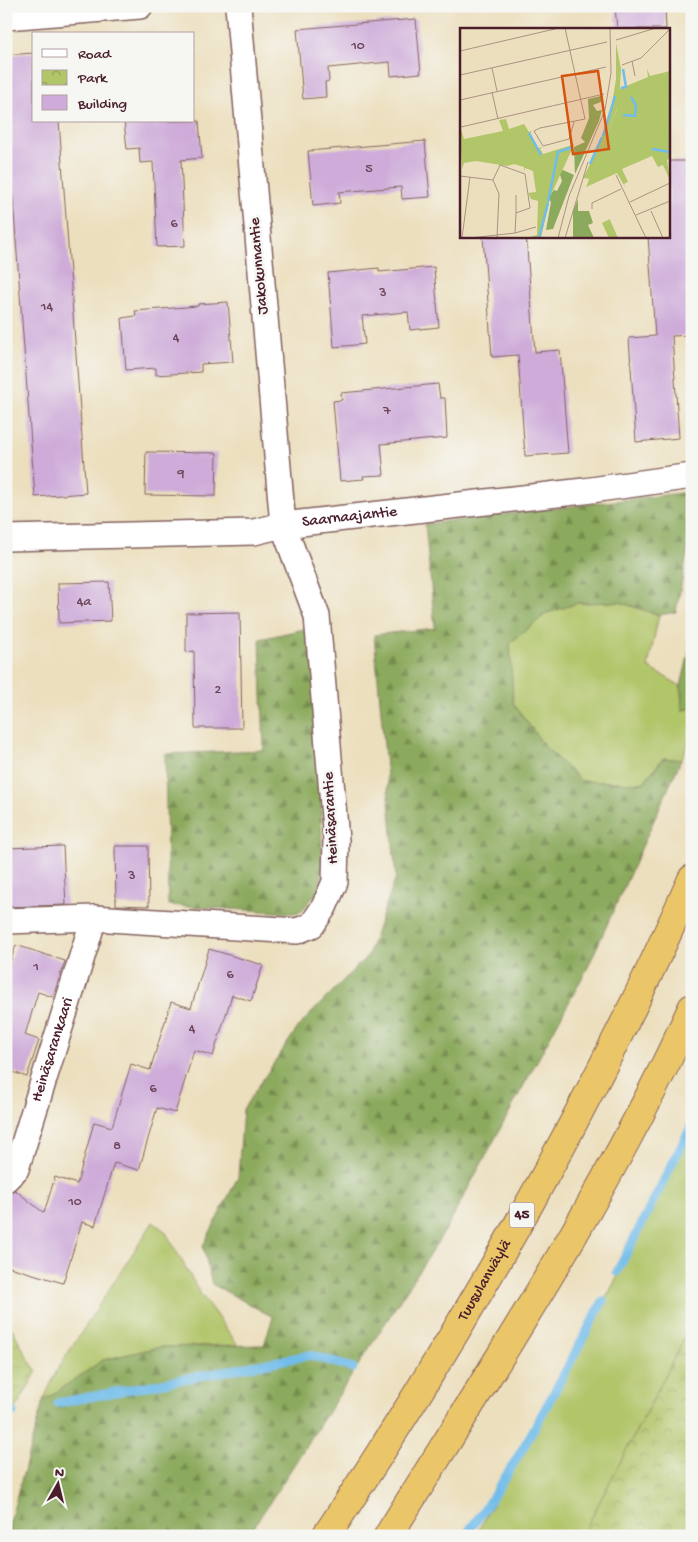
<svg xmlns="http://www.w3.org/2000/svg" width="698" height="1542" font-family="'Gochi Hand',sans-serif">
  <style>
    .grass { fill: #b1c569; stroke: #7e724a }
    .forest { fill: url(#forest-firs); stroke: #6b6444 }
    .park { fill: url(#park-crowns); stroke: #7e724a }
    .lines { fill: none; stroke-linecap: round; stroke-linejoin: round }
    .stream { stroke: #70bcea; stroke-width: 9 }
    .building { fill: #ceabd9 }
    .street-casing { stroke: #83625e; stroke-width: 28 }
    .highway-casing { stroke: #83625e; stroke-width: 30 }
    .street { stroke: #fff; stroke-width: 25 }
    .highway { stroke: #ebc669; stroke-width: 28 }
    .labels { text-anchor: middle; dominant-baseline: central; stroke-width: 5; stroke-linejoin: round; paint-order: stroke }
    .number-label { font-size: 14px; fill: #6b4256 }
    .shield { fill: #f6f6f2; stroke: #7e6067; stroke-width: 1 }
    .shield-label { font-size: 15px; font-weight: bold; fill: #4a1f2b }
    .street-label { font-size: 16px; fill: #4a1f2b; stroke: #f6f6f2 }
    .inset-river { fill: none; stroke: #70bcea; stroke-width: 2.5 }
    .inset-road { fill: none; stroke: #ab9283; stroke-width: 1 }
    .view { fill: #d8530f; fill-opacity: 0.15; stroke: #d8530f; stroke-width: 2.5 }
    .inset-edge { fill: none; stroke: #4a1f2b; stroke-width: 2.5 }
  </style>
  <defs>
    <pattern id="forest-firs" width="22" height="20" patternUnits="userSpaceOnUse" patternTransform="scale(1.25)"><rect width="22" height="20" fill="#8caa5d"/><path d="M5 1l3.5 6h-7zM16 11l3.5 6h-7z" fill="#748a4d"/></pattern>
    <pattern id="park-crowns" width="20" height="18" patternUnits="userSpaceOnUse" patternTransform="scale(1.25)"><rect width="20" height="18" fill="#b1c569"/><path d="M2 6a3 3 0 1 1 6 0M12 15a3 3 0 1 1 6 0" fill="none" stroke="#929f57"/></pattern>
  </defs>
  <rect width="100%" height="100%" fill="#f6f6f2"/>
  <filter id="ink" filterUnits="userSpaceOnUse"><feTurbulence type="fractalNoise" baseFrequency=".02" numOctaves="2"/><feDisplacementMap in="SourceGraphic" scale="10" xChannelSelector="R" yChannelSelector="G"/><feConvolveMatrix kernelMatrix="1 2 1 2 8 2 1 2 1" color-interpolation-filters="sRGB"/></filter>
  <filter id="wash" filterUnits="userSpaceOnUse"><feTurbulence type="fractalNoise" baseFrequency=".0096" numOctaves="4" result="noise"/><feDisplacementMap in="SourceGraphic" scale="20" xChannelSelector="R" yChannelSelector="G"/><feGaussianBlur stdDeviation="1.12" result="paint"/><feColorMatrix in="noise" values="0 0 0 0 0 0 0 0 0 0 0 0 0 0 0 0 0 1.4 0 .05"/><feComposite in="paint" operator="in"/></filter>
  <g filter="url(#wash)">
    <rect width="100%" height="100%" fill="#ecdfbe"/>
    <g class="grass">
      <polygon points="619,602 659,615 648,667 681,686 682,710 692,708 692,734 681,760 663,758 643,783 581,781 546,748 513,703 510,643 547,613 578,603"/>
      <path d="M 692,1126 L 692,1324 L 582,1536 L 475,1536 C 550,1401 627,1267 692,1126 Z"/>
      <polygon points="153,1222 165,1231 200,1293 238,1345 160,1347 104,1360 43,1401 57,1370"/>
    </g>
    <g class="forest">
      <polygon points="689,492 689,543 676,612 659,615 619,602 578,603 547,613 510,643 513,703 546,748 581,781 643,783 664,758 681,760 588,967 446,1229 248,1536 6,1536 43,1401 103,1360 160,1347 264,1345 273,1317 212,1284 203,1246 238,1177 243,1109 299,1026 368,955 396,877 374,635 435,628 425,524"/>
      <polygon points="313,627 320,655 322,876 318,891 301,912 291,913 168,905 165,754 264,750 260,639"/>
      <polygon points="692,640 692,708 682,710 681,686"/>
    </g>
    <g class="park">
      <polygon points="6,1317 30,1362 37,1371 6,1426 6,1371 9,1370 6,1364"/>
      <polygon points="692,1324 692,1536 582,1536"/>
    </g>
    <g class="lines">
      <g class="stream">
        <polyline points="617,1272 692,1125"/>
        <polyline points="58,1403 310,1355 353,1368"/>
        <polyline points="6,1413 13,1412"/>
        <path d="M 465,1536 C 520,1463 560,1380 603,1301"/>
      </g>
    </g>
    <g id="blocks">
      <g class="building">
        <polygon points="615,6 665,6 666,29 617,29"/>
        <polygon points="416,19 421,73 391,76 390,62 328,68 329,81 325,82 326,97 303,99 297,29"/>
        <polygon points="34,53 34,121 59,121 86,493 35,497 6,105 6,55"/>
        <polygon points="124,121 199,121 202,158 181,160 185,246 157,247 153,162 140,163 139,148 127,149"/>
        <polygon points="425,141 430,197 402,199 401,187 339,192 340,203 313,206 308,151"/>
        <polygon points="669,161 686,161 692,241 692,335 672,336 679,438 636,442 629,338 655,336 648,236 669,236"/>
        <polygon points="483,236 526,236 535,352 560,350 568,453 525,456 518,355 492,357"/>
        <polygon points="434,267 439,327 410,330 408,312 362,316 365,344 334,347 328,273 379,268 379,272"/>
        <polygon points="228,302 233,362 201,364 201,372 156,375 156,368 126,370 122,318 136,316 135,311 198,306 198,304"/>
        <polygon points="438,384 440,398 445,398 447,438 381,444 384,475 363,476 364,479 340,481 333,401 342,400 341,393"/>
        <polygon points="146,452 217,453 216,496 145,495"/>
        <polygon points="109,582 111,621 59,623 58,583"/>
        <polygon points="240,612 242,728 195,728 194,651 186,652 186,613"/>
        <polygon points="63,846 66,905 6,907 6,848"/>
        <polygon points="115,846 148,846 149,906 116,905"/>
        <polygon points="16,945 65,961 53,997 38,992 25,1035 39,1040 27,1077 13,1072 11,1078 6,1078 6,974"/>
        <polygon points="209,949 263,965 251,1001 232,995 213,1056 194,1050 175,1113 157,1108 139,1170 114,1163 95,1226 82,1222 63,1283 6,1266 6,1193 15,1190 44,1213 55,1177 77,1184 94,1122 112,1127 131,1064 150,1070 171,1002 191,1008"/>
      </g>
    </g>
  </g>
  <g filter="url(#ink)">
    <use href="#blocks" fill-opacity="0" stroke="#83625e" stroke-width="1"/>
    <g class="lines">
      <defs>
        <g id="street">
          <polyline points="6,17 140,6"/>
          <path id="s1" d="M 6,538 L 254,532 L 283,525 L 584,491 L 692,476"/>
          <polyline points="6,921 94,918 297,931 312,925 324,907 335,882 336,840 317,616 283,525 238,6"/>
          <path id="s2" d="M 6,1179 L 16,1169 L 94,918"/>
        </g>
        <g id="highway">
          <path id="s3" d="M 326,1536 C 464,1329 591,1107 692,879"/>
          <path d="M 388,1536 C 495,1364 608,1193 692,1008"/>
        </g>
      </defs>
      <use href="#street" class="street-casing"/>
      <use href="#highway" class="highway-casing"/>
      <use href="#street" class="street"/>
      <use href="#highway" class="highway"/>
    </g>
  </g>
  <g class="labels">
    <g class="number-label">
      <text x="358" y="46">10</text>
      <text x="369" y="169">5</text>
      <text x="174" y="224">6</text>
      <text x="383" y="293">3</text>
      <text x="47" y="307">14</text>
      <text x="176" y="338">4</text>
      <text x="387" y="411">7</text>
      <text x="181" y="474">9</text>
      <text x="84" y="602">4a</text>
      <text x="218" y="690">2</text>
      <text x="132" y="876">3</text>
      <text x="36" y="967">1</text>
      <text x="230" y="975">6</text>
      <text x="192" y="1029">4</text>
      <text x="153" y="1089">6</text>
      <text x="117" y="1146">8</text>
      <text x="75" y="1202">10</text>
    </g>
    <rect class="shield" x="509.5" y="1202.5" width="25" height="25" rx="4"/>
    <g class="shield-label">
      <text x="522" y="1215">45</text>
    </g>
    <g class="street-label">
      <text transform="translate(260 266) rotate(-95)">Jakokunnantie</text>
      <text stroke="none"><textPath href="#s1" startOffset="345">Saarnaajantie</textPath></text>
      <text transform="translate(332 818) rotate(-93)">Heinäsarantie</text>
      <text stroke="none"><textPath href="#s2" startOffset="139">Heinäsarankaari</textPath></text>
      <text stroke="none"><textPath href="#s3" startOffset="301">Tuusulanväylä</textPath></text>
    </g>
  </g>
  <g transform="translate(460 28)">
    <rect width="210" height="210" fill="#ecdfbe"/>
    <path d="M 156,15 L 161,41 L 159,75 L 130,151 L 123,150 L 137,122 L 151,82 L 156,51 Z" fill="#b1c569"/>
    <path d="M 141,68 L 141,74 L 133,77 L 137,83 L 142,82 L 139,93 L 115,146 L 114,119 L 125,114 L 121,110 L 129,90 L 128,71 ZM 103,142 L 114,147 L 93,201 L 86,202 L 91,174 L 88,170 L 94,162 L 97,163 L 102,153 L 99,144 ZM 118,171 L 118,183 L 129,183 L 133,195 L 128,197 L 134,210 L 113,209 L 113,183 Z" fill="#8caa5d"/>
    <path d="M 187,41 L 190,48 L 210,43 L 210,130 L 207,132 L 210,152 L 203,137 L 198,139 L 192,128 L 162,141 L 168,154 L 164,156 L 165,159 L 157,145 L 126,159 L 157,81 L 159,61 L 188,49 ZM 46,91 L 49,101 L 64,96 L 69,104 L 72,103 L 70,106 L 78,120 L 83,119 L 80,121 L 83,126 L 112,117 L 110,111 L 114,117 L 90,169 L 81,210 L 66,210 L 77,207 L 78,173 L 71,171 L 68,165 L 76,164 L 73,143 L 65,140 L 65,145 L 64,139 L 54,136 L 47,138 L 16,133 L 4,135 L 2,141 L 0,98 L 4,111 L 43,103 L 39,92 ZM 150,191 L 150,192 L 158,210 L 149,210 L 142,195 Z" fill="#b1c569"/>
    <path class="inset-river" d="M 161,60 L 166,59 L 163,41M 163,87 L 175,88 L 176,77 L 171,69M 69,105 L 81,127M 143,108 L 155,68M 192,121 L 210,124M 130,136 L 142,109M 88,174 L 98,124 L 113,119M 79,210 L 88,175"/>
    <path class="inset-road" d="M 105,0 L 125,91 L 80,100 L 74,103 L 83,118 L 109,111 L 114,94M 156,12 L 196,0M 0,23 L 99,0M 172,33 L 175,48M 162,37 L 181,30 L 210,1M 32,40 L 37,63M 0,47 L 147,14M 32,64 L 38,91M 0,72 L 146,39M 1,99 L 144,66M 156,147 L 186,210M 0,148 L 33,152M 33,152 L 39,166 L 37,209M 170,174 L 210,155M 132,181 L 132,175 L 161,161M 191,183 L 203,210M 56,185 L 56,167M 176,187 L 210,173M 55,205 L 76,199M 2,210 L 10,149M 10,210 L 55,205 L 56,185 L 70,180 L 65,146 L 40,137 L 33,152M 98,210 L 109,168 L 145,82 L 151,45 L 150,0M 105,210 L 128,134"/>
    <path class="view" d="M 138,43 L 149,121 L 113,126 L 102,48 Z"/>
    <rect width="210" height="210" class="inset-edge"/>
  </g>
  <rect width="698" height="1542" fill="none" stroke="#f6f6f2" stroke-width="25"/>
  <rect x="32" y="32" width="162" height="90" fill="#f6f6f2" stroke="#b1a0a2"/>
  <rect x="42" y="49" width="25" height="8" fill="#ffffff" stroke="#b1a0a2"/>
  <text x="78" y="58" font-size="15" fill="#4a1f2b">Road</text>
  <rect x="42" y="70" width="25" height="15" fill="url(#park-crowns)" stroke="#b1a0a2"/>
  <text x="78" y="82" font-size="15" fill="#4a1f2b">Park</text>
  <rect x="42" y="95" width="25" height="15" fill="#ceabd9" stroke="#b1a0a2"/>
  <text x="78" y="108" font-size="15" fill="#4a1f2b">Building</text>
  <g transform="translate(58 1484) rotate(8)" stroke="#f6f6f2" stroke-width="4" paint-order="stroke">
  <path d="M0-4L9 19L0 12L-9 19Z" fill="#4a1f2b"/>
  <text y="-8" font-size="14" font-weight="bold" text-anchor="middle" fill="#4a1f2b">N</text>
  </g>
</svg>
